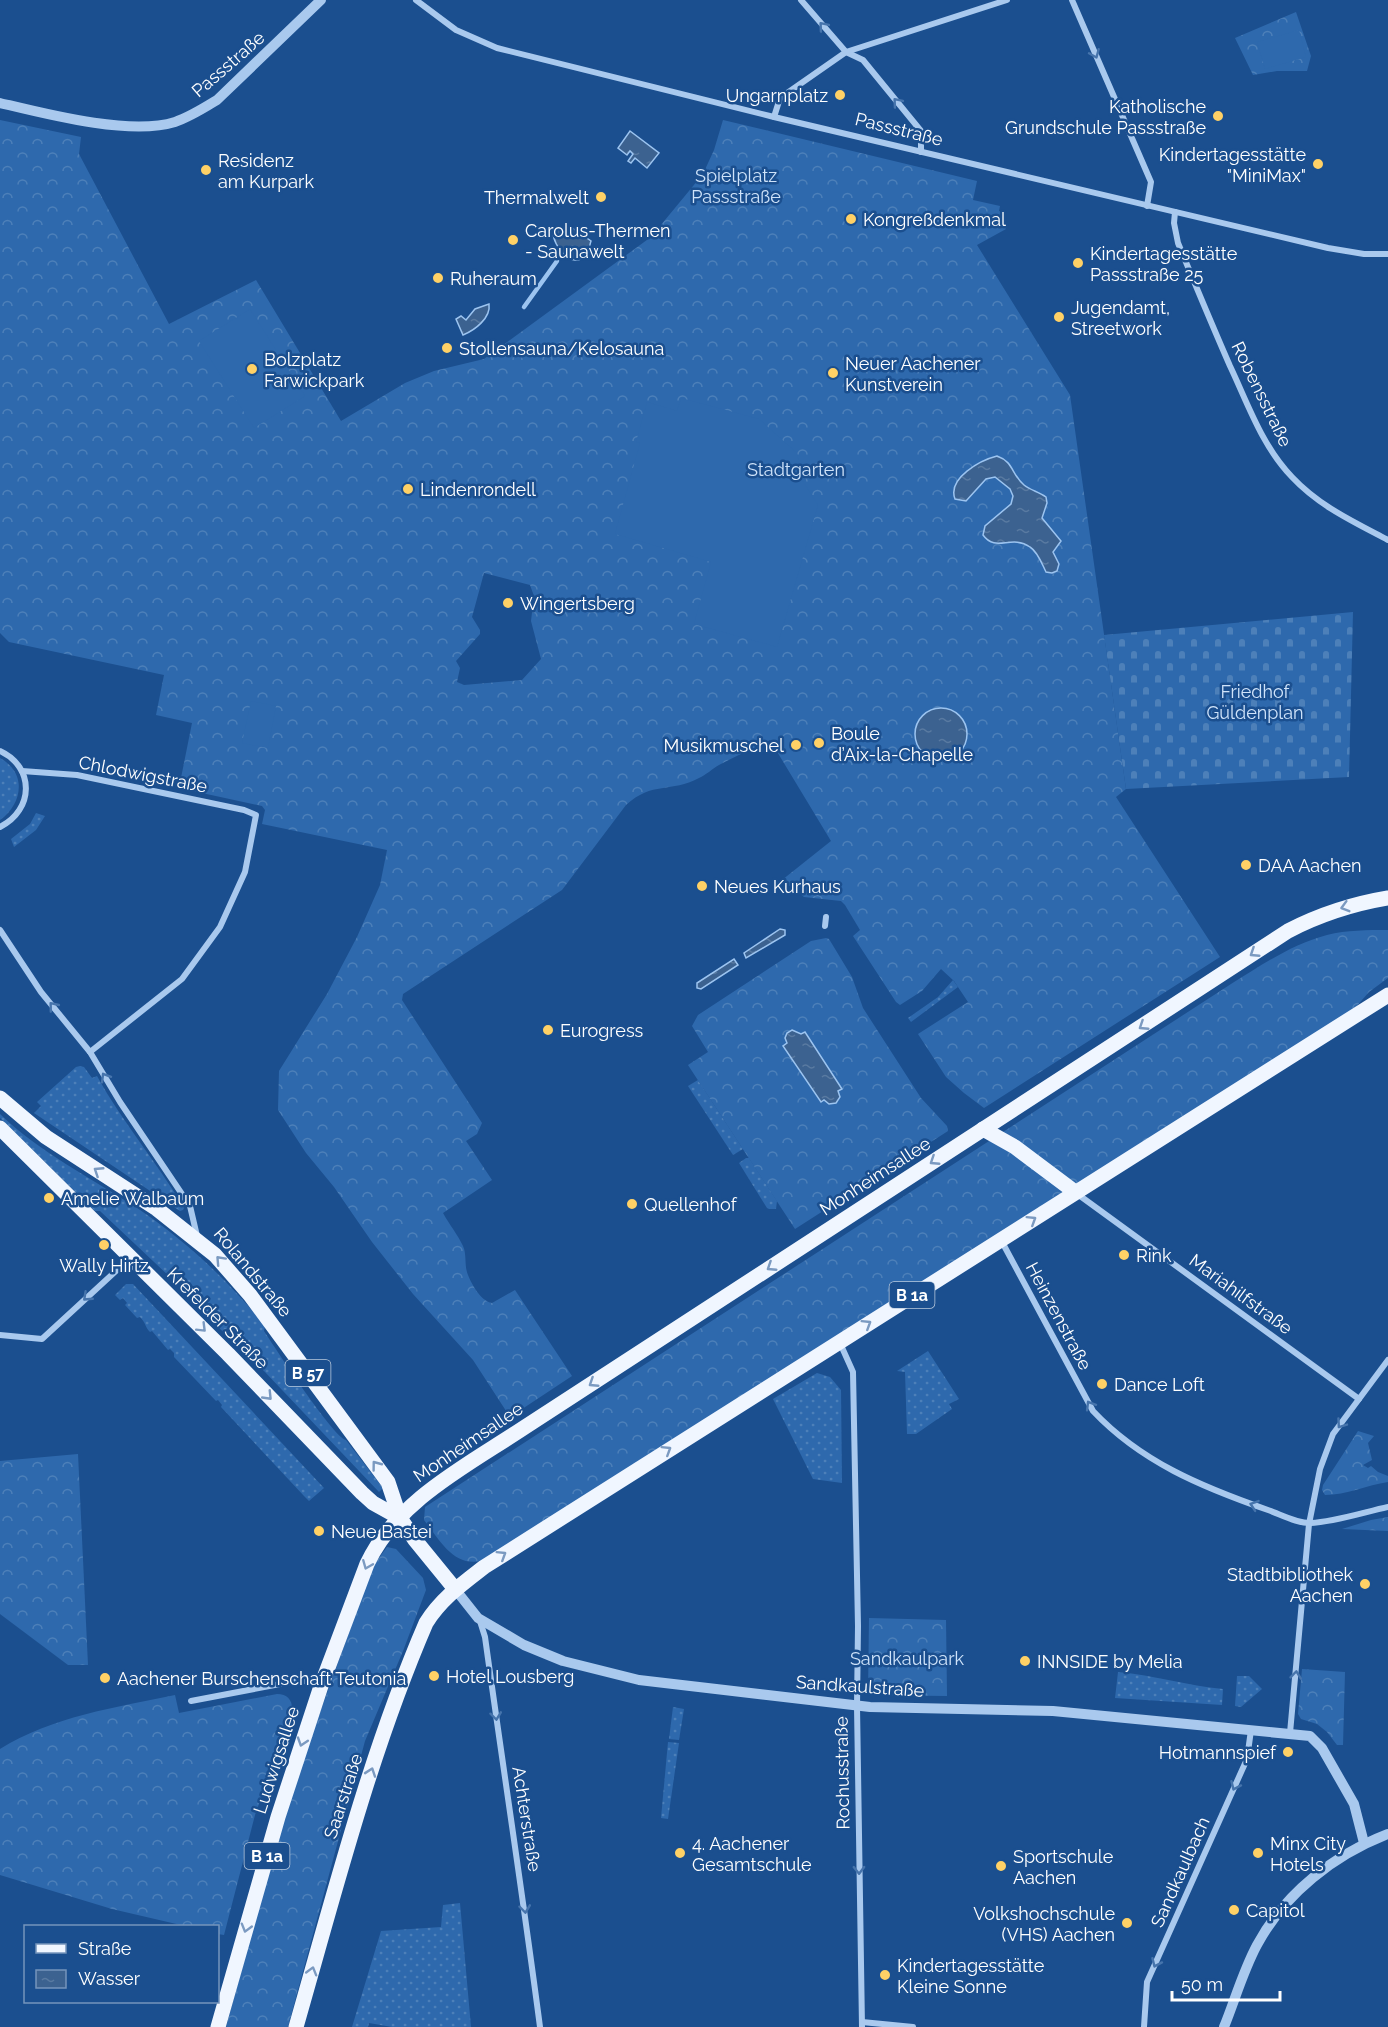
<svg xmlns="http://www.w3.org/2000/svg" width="1388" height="2027" font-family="Raleway,sans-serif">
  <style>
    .grass { fill: url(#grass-dots) }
    .forest { fill: url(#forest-crowns); fill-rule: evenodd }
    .cemetery { fill: url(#cemetery-stones) }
    .pitch { fill: #2e69ad }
    .water { fill: url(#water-ripples); stroke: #9cc4f0; stroke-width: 1.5 }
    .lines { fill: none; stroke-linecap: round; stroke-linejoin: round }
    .stream { stroke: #9cc4f0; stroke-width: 4.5 }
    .minor { stroke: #a9c9ee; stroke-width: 6 }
    .tertiary { stroke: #a9c9ee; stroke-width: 10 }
    .primary { stroke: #f0f6ff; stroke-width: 15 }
    .oneway { stroke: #4674ac }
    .oneway2 { stroke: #7b9ac1 }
    .poi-dot { fill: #ffd166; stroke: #1b4f8f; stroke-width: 2 }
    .labels { text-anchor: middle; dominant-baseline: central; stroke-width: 5; stroke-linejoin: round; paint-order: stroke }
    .shield { fill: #1b4f8f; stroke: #bbcadd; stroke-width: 1.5 }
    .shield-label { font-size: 16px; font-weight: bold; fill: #fff }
    .street-label { font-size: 18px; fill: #fff; stroke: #1b4f8f }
    .poi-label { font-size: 18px; fill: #fff; stroke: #1b4f8f; text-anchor: start }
    .park-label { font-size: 18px; fill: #cfe3fa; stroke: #1b4f8f }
  </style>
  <defs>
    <pattern id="grass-dots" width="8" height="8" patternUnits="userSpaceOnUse" patternTransform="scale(1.5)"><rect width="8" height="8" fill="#2e69ad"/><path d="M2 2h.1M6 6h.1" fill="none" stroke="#4d80b9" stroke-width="1.8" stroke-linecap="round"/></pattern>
    <pattern id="forest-crowns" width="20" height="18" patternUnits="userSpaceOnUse" patternTransform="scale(1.5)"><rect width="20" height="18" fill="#2e69ad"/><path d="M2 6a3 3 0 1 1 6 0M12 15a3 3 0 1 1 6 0" fill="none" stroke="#4d80b9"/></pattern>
    <pattern id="cemetery-stones" width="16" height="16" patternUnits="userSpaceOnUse" patternTransform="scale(1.5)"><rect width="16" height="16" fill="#2e69ad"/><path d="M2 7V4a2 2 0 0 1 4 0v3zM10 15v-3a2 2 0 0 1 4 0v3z" fill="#4d80b9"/></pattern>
    <pattern id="water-ripples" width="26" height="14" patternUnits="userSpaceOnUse" patternTransform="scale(1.5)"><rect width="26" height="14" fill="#3c6290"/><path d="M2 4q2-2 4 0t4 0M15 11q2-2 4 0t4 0" fill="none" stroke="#597aa1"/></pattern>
  </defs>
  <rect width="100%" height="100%" fill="#1b4f8f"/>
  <g class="grass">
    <path d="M 0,758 C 27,773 23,803 0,820 Z"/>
    <polygon points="36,813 45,816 36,830 14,847 11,839 30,824"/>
    <polygon points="953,980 958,987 911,1022 908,1018 938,997"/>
    <path d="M 80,1066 L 84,1067 L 92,1078 L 97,1076 C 122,1122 157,1162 184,1208 L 183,1210 L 180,1211 L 34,1113 L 41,1106 L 37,1102 L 76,1067 Z"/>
    <polygon points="698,1080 743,1149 733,1155 688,1086"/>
    <path d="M 0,1114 C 39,1152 91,1178 137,1208 C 186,1241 228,1280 265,1326 L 264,1331 C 275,1348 333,1437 346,1440 L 383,1488 L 379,1492 L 264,1371 L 193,1303 L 189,1295 L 100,1211 L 95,1211 L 0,1118 Z"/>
    <polygon points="746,1158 749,1158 777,1201 776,1209 769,1209 767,1208 739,1163"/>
    <path d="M 126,1284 L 133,1284 L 324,1488 L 309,1501 L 304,1496 L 221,1407 L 222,1405 L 218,1400 L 216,1401 L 174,1357 L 174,1353 L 170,1349 L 168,1350 L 152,1331 L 150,1332 C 145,1327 146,1323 140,1317 L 137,1318 L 125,1305 L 127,1303 L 123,1298 L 120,1300 L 115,1295 Z"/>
    <polygon points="928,1351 959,1399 949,1404 952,1409 916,1434 907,1434 905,1372 897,1371"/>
    <polygon points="817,1373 830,1377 841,1390 842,1483 813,1479 773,1399"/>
    <path d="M 1118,1672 C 1154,1675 1188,1686 1223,1689 L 1222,1705 L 1115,1698 Z"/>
    <polygon points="1237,1676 1249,1676 1262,1689 1241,1707 1235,1706"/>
    <polygon points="673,1707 684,1709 679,1740 669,1739"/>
    <polygon points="668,1742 679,1743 668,1819 661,1818"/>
    <polygon points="460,1903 471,2027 392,2027 369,2023 368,2027 352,2027 381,1931 441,1927 443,1905"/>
  </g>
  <g class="forest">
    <polygon points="1296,12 1311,56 1307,71 1277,71 1253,75 1235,38"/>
    <path d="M 0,120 L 81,137 L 79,154 L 169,324 L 256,280 L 341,421 L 405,383 L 434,371 L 484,359 L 651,237 L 703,174 L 714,150 L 723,120 L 977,181 L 973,200 L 1000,206 L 999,211 L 1002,212 L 1001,215 L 1004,219 L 1001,221 L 1006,229 L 977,245 L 1070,395 L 1126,789 L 1116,797 L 1220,957 L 984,1108 L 964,1093 L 946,1077 L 918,1034 L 968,1002 L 954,981 L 941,969 L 922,991 L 900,1005 L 896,1002 L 853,936 L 860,930 L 845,905 L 841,901 L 804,897 L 782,880 L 831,841 L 770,740 C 753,749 736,756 719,765 C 712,769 706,775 699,778 C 671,793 652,781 626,805 L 562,890 L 403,994 L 402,1000 L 482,1123 L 477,1134 L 466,1141 L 492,1180 L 443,1213 C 449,1224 458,1235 463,1246 C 467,1255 464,1266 468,1275 C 472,1285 481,1301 492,1303 L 515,1290 L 572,1376 L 510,1417 L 473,1360 L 413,1294 L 372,1242 L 334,1187 L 306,1153 L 278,1110 L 279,1071 L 327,994 L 357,937 L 380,885 L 387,850 L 262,824 L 265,810 L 262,806 L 179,788 L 192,723 L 156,715 L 164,675 L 9,642 L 0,633 ZM 484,573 L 530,585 L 534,596 L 531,621 L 541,659 L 522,680 L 464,685 L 457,682 L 460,668 L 456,661 L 480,634 L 480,630 L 472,617 Z"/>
    <path d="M 1388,930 L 1388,978 L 1369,992 L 1355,1008 L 481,1561 C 453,1567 439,1539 424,1520 L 425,1507 L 1231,984 C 1262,965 1292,944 1327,935 C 1347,930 1368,930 1388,930 Z"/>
    <polygon points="826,938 829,939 852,977 863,1008 921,1098 947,1126 948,1131 795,1229 688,1065 708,1052 692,1026 698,1015 811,941"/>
    <path d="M 1358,1431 L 1374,1436 L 1368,1443 L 1372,1460 L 1363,1465 L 1368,1468 L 1371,1466 L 1378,1472 L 1388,1476 L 1388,1482 C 1367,1485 1346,1495 1325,1495 L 1322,1490 L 1323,1485 Z"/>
    <polygon points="78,1454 88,1665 68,1665 0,1614 0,1461"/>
    <polygon points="1388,1517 1388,1531 1342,1529 1371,1520"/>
    <polygon points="387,1547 396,1549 423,1578 426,1590 403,1651 365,1741 288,2027 226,2027 277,1841 302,1762 373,1566"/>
    <polygon points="869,1618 946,1620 947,1696 868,1695"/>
    <polygon points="1302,1669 1345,1672 1343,1745 1337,1745 1327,1732 1317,1724 1301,1719 1298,1714"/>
    <path d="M 277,1694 C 288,1694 293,1701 292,1711 L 255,1815 L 224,1935 L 218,1934 L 218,1926 L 185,1926 L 112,1909 L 0,1875 L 0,1749 C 51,1717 117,1707 175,1695 L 179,1713 Z"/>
  </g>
  <polygon class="cemetery" points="1353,612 1349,777 1126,789 1104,635"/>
  <g class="pitch">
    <polygon points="1299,30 1306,57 1265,69 1257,42"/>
    <polygon points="250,309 305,396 254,428 199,341"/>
    <polygon points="681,398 759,419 797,453 802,480 818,505 777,647 694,624 711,562 615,534 640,443 636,442 647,402 677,411"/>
    <polygon points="251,701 276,706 268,748 242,743"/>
  </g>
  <g class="water">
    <polygon points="630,131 659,153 647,168 635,158 631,163 628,161 633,154 630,151 627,155 618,148"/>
    <path d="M 568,225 L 591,241 C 589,246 590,252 586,255 C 572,271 553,246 553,232 Z"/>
    <path d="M 489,304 C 491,318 475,330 463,335 L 456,319 L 461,316 L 466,320 L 475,309 Z"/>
    <path d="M 997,456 C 1014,462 1011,474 1024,485 C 1030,490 1039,492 1046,497 L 1047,503 L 1042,518 L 1061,541 L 1053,552 L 1059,564 L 1057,571 L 1052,573 L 1046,572 C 1042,564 1038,552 1030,547 C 1011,534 996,553 983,535 L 985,526 L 1011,504 L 1013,496 L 1010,489 L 995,477 L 986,479 L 966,501 L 955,499 C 947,478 981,460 997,456 Z"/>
    <circle cx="941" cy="734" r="26"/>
    <polygon points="780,929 785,930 785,935 746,958 744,953"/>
    <polygon points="734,959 738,965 701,989 697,988 697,983"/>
    <polygon points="792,1030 801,1034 805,1032 842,1089 838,1091 840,1097 836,1103 829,1104 824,1100 821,1102 783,1046 787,1043 785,1038 787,1033"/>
  </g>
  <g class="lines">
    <polyline class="stream" points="524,307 557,261"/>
    <g class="minor">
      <polyline points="416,0 456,30 497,48 774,117 1328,248 1364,254 1388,254"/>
      <polyline points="801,0 846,52 863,60 921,131 921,152"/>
      <polyline points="1072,0 1151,182 1147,206"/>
      <polyline points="774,117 780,98 846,52 1007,0"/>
      <path d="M 1175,212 L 1174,223 L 1178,243 C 1195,284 1212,325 1230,366 C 1248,404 1262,446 1292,477 C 1319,506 1354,522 1388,540"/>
      <path d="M 0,751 C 35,767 34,810 0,827"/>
      <polyline points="22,771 77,775 244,810 256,815 245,872 220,927 182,979 90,1052"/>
      <polyline points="825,926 826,917"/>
      <polyline points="0,930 41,992 90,1052 120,1102 190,1206 197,1236"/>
      <polyline points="1076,1193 1359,1399"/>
      <path d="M 1001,1240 L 1093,1411 C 1141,1462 1202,1487 1268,1510 C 1280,1514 1298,1524 1311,1523 C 1334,1522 1365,1512 1388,1507"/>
      <polyline points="0,1335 42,1339 130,1258"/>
      <polyline points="840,1343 853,1372 858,1626 857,1706 862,2027"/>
      <path d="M 480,1621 L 485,1637 C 503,1767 523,1897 540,2027"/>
      <polyline points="191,1701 301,1680 320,1686"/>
      <polyline points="1290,1733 1309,1524 1320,1469 1333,1434 1388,1360"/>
      <polyline points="862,2022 913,2027"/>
      <polyline points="1144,2027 1147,1982 1247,1759 1251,1730"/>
    </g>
    <g class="tertiary">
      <path d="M 0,103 C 46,114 130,136 175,122 C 190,117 204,108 217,100 L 321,0"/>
      <polyline points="455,1589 478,1618 524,1645 563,1661 639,1680 870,1707 1053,1711 1310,1736 1322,1748 1354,1804 1364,1843"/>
      <path d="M 1224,2027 C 1235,2000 1243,1971 1257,1945 C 1285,1893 1334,1855 1388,1834"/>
    </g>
    <g class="primary">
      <polyline points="0,1098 46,1137 157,1209 215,1255 250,1295 388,1482 400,1518"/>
      <polyline points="0,1128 228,1354 362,1493 373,1503 400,1518 415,1540 455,1589"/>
      <polyline points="983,1129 1015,1147 1075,1192"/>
      <path d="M 218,2027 L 278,1817 L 321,1686 L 367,1564 C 397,1500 468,1465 525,1427 L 1288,931 C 1321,914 1352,904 1388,898"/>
      <path d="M 296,2027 C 335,1891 370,1753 426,1623 C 441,1599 462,1584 484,1567 L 1388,995"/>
    </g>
  </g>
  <defs><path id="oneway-chevron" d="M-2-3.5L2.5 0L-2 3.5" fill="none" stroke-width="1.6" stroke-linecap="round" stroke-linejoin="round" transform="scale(1.5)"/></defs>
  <g class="oneway">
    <use href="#oneway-chevron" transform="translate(823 26) rotate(-130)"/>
    <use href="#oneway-chevron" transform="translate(1095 54) rotate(67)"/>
    <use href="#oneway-chevron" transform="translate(897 102) rotate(-130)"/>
    <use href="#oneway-chevron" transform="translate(53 1006) rotate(-129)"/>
    <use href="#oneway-chevron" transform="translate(105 1077) rotate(-121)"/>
    <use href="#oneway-chevron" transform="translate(87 1297) rotate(137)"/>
    <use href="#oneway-chevron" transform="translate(1090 1405) rotate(-121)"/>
    <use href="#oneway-chevron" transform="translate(1341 1424) rotate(125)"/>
    <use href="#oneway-chevron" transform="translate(1254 1505) rotate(-161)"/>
    <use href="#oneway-chevron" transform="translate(1296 1675) rotate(-84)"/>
    <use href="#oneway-chevron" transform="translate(496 1716) rotate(83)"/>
    <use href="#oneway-chevron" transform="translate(1235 1786) rotate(114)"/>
    <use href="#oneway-chevron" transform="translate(859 1870) rotate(89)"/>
    <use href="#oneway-chevron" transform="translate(525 1909) rotate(83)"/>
    <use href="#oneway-chevron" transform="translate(1156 1963) rotate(114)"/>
  </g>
  <g class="oneway2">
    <use href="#oneway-chevron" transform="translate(1345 907) rotate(164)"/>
    <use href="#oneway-chevron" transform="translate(1254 953) rotate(147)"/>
    <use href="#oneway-chevron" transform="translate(1143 1026) rotate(147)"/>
    <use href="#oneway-chevron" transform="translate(934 1161) rotate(147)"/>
    <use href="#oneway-chevron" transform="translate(98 1171) rotate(-147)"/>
    <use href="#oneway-chevron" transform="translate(1032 1220) rotate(-32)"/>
    <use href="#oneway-chevron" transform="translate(220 1260) rotate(-133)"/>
    <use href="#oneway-chevron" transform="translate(771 1267) rotate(147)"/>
    <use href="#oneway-chevron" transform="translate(867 1324) rotate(-32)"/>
    <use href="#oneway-chevron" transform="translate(202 1328) rotate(45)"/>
    <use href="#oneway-chevron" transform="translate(593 1383) rotate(147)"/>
    <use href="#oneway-chevron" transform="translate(268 1396) rotate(46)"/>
    <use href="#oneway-chevron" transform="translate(667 1450) rotate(-32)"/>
    <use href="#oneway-chevron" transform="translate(376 1465) rotate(-127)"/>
    <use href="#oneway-chevron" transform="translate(502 1555) rotate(-32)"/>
    <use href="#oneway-chevron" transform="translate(367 1565) rotate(112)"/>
    <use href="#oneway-chevron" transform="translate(302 1742) rotate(108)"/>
    <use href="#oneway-chevron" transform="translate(371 1772) rotate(-71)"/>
    <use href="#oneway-chevron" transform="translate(246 1928) rotate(106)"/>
    <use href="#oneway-chevron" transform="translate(312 1971) rotate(-74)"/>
  </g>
  <g class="poi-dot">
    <circle cx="840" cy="95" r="6"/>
    <circle cx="1218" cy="116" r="6"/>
    <circle cx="1318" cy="164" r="6"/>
    <circle cx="206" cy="170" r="6"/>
    <circle cx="601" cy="197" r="6"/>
    <circle cx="851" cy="219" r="6"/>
    <circle cx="513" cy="240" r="6"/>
    <circle cx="1078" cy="263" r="6"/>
    <circle cx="438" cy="278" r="6"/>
    <circle cx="1059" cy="317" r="6"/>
    <circle cx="447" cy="348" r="6"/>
    <circle cx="252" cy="369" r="6"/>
    <circle cx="833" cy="373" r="6"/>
    <circle cx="408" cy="489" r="6"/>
    <circle cx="508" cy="603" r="6"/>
    <circle cx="819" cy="743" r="6"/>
    <circle cx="796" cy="745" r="6"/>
    <circle cx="1246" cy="865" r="6"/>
    <circle cx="702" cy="886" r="6"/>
    <circle cx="548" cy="1030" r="6"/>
    <circle cx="49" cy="1198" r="6"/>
    <circle cx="632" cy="1204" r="6"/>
    <circle cx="104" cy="1245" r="6"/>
    <circle cx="1124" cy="1255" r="6"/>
    <circle cx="1102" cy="1384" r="6"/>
    <circle cx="319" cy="1531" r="6"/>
    <circle cx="1365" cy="1584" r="6"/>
    <circle cx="1025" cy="1661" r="6"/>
    <circle cx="434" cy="1676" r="6"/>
    <circle cx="105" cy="1678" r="6"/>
    <circle cx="1288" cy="1752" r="6"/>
    <circle cx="680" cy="1853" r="6"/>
    <circle cx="1258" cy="1853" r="6"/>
    <circle cx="1001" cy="1866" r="6"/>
    <circle cx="1234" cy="1910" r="6"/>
    <circle cx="1127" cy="1923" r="6"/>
    <circle cx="885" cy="1975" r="6"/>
  </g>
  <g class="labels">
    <g class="shield">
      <rect x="889.5" y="1282" width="45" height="26" rx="4.5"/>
      <rect x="285.5" y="1360" width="45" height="26" rx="4.5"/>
      <rect x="244.5" y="1843" width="45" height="26" rx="4.5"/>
    </g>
    <g class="shield-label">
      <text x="912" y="1295">B 1a</text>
      <text x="308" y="1373">B 57</text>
      <text x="267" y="1856">B 1a</text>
    </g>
    <g class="street-label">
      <text transform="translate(228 64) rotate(-41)">Passstraße</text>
      <text transform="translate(899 129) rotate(14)">Passstraße</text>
      <text transform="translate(1262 394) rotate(64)">Robensstraße</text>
      <text transform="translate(143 774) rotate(11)">Chlodwigstraße</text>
      <text transform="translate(875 1176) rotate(-33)">Monheimsallee</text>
      <text transform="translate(253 1272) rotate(50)">Rolandstraße</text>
      <text transform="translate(1241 1294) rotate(36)">Mariahilfstraße</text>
      <text transform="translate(1059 1316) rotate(62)">Heinzenstraße</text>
      <text transform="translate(218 1318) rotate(45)">Krefelder Straße</text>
      <text transform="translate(468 1442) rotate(-34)">Monheimsallee</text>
      <text transform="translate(860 1686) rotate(4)">Sandkaulstraße</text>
      <text transform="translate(276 1760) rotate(-72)">Ludwigsallee</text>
      <text transform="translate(842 1773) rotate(-91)">Rochusstraße</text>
      <text transform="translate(343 1796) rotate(-72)">Saarstraße</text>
      <text transform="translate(527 1819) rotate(81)">Achterstraße</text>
      <text transform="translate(1180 1872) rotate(-66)">Sandkaulbach</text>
    </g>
    <g class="poi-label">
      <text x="828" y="95" text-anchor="end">Ungarnplatz</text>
      <text x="1206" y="106" text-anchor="end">Katholische<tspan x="1206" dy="21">Grundschule Passstraße</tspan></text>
      <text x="1306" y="154" text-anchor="end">Kindertagesstätte<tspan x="1306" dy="21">"MiniMax"</tspan></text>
      <text x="218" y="160">Residenz<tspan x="218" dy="21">am Kurpark</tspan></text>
      <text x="589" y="197" text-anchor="end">Thermalwelt</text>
      <text x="863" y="219">Kongreßdenkmal</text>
      <text x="525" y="230">Carolus-Thermen<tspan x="525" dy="21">- Saunawelt</tspan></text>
      <text x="1090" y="253">Kindertagesstätte<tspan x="1090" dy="21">Passstraße 25</tspan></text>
      <text x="450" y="278">Ruheraum</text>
      <text x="1071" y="307">Jugendamt,<tspan x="1071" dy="21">Streetwork</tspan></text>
      <text x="459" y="348">Stollensauna/Kelosauna</text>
      <text x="264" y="359">Bolzplatz<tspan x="264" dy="21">Farwickpark</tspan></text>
      <text x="845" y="363">Neuer Aachener<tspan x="845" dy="21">Kunstverein</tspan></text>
      <text x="420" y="489">Lindenrondell</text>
      <text x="520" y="603">Wingertsberg</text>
      <text x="831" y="733">Boule<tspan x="831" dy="21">d’Aix-la-Chapelle</tspan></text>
      <text x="784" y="745" text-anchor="end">Musikmuschel</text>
      <text x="1258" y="865">DAA Aachen</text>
      <text x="714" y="886">Neues Kurhaus</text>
      <text x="560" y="1030">Eurogress</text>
      <text x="61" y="1198">Amelie Walbaum</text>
      <text x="644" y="1204">Quellenhof</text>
      <text x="1136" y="1255">Rink</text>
      <text x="104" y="1265" text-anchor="middle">Wally Hirtz</text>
      <text x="1114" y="1384">Dance Loft</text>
      <text x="331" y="1531">Neue Bastei</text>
      <text x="1353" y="1574" text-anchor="end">Stadtbibliothek<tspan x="1353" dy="21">Aachen</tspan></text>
      <text x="1037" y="1661">INNSIDE by Melia</text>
      <text x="446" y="1676">Hotel Lousberg</text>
      <text x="117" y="1678">Aachener Burschenschaft Teutonia</text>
      <text x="1276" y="1752" text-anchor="end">Hotmannspief</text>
      <text x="692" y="1843">4. Aachener<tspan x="692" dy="21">Gesamtschule</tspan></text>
      <text x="1270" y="1843">Minx City<tspan x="1270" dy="21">Hotels</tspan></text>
      <text x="1013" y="1856">Sportschule<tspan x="1013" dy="21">Aachen</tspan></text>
      <text x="1246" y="1910">Capitol</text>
      <text x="1115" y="1913" text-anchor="end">Volkshochschule<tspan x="1115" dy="21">(VHS) Aachen</tspan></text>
      <text x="897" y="1965">Kindertagesstätte<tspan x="897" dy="21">Kleine Sonne</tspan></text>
    </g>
    <g class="park-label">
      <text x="736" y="175">Spielplatz<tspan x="736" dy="21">Passstraße</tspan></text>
      <text x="796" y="469">Stadtgarten</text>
      <text x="1255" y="691">Friedhof<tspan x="1255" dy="21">Güldenplan</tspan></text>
      <text x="907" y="1658">Sandkaulpark</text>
    </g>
  </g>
  <rect x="24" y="1925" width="195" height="78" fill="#1b4f8f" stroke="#7695bc" stroke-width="1.5"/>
  <rect x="36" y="1944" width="30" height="9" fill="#f0f6ff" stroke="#7695bc" stroke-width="1.5"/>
  <text x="78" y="1955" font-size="18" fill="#ffffff">Straße</text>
  <rect x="36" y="1970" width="30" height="18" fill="url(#water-ripples)" stroke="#7695bc" stroke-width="1.5"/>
  <text x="78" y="1985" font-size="18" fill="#ffffff">Wasser</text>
  <path d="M1172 1991v9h108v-9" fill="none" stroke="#ffffff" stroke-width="3"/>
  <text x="1181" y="1991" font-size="18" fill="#ffffff" stroke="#1b4f8f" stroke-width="4.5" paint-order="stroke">50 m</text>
</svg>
